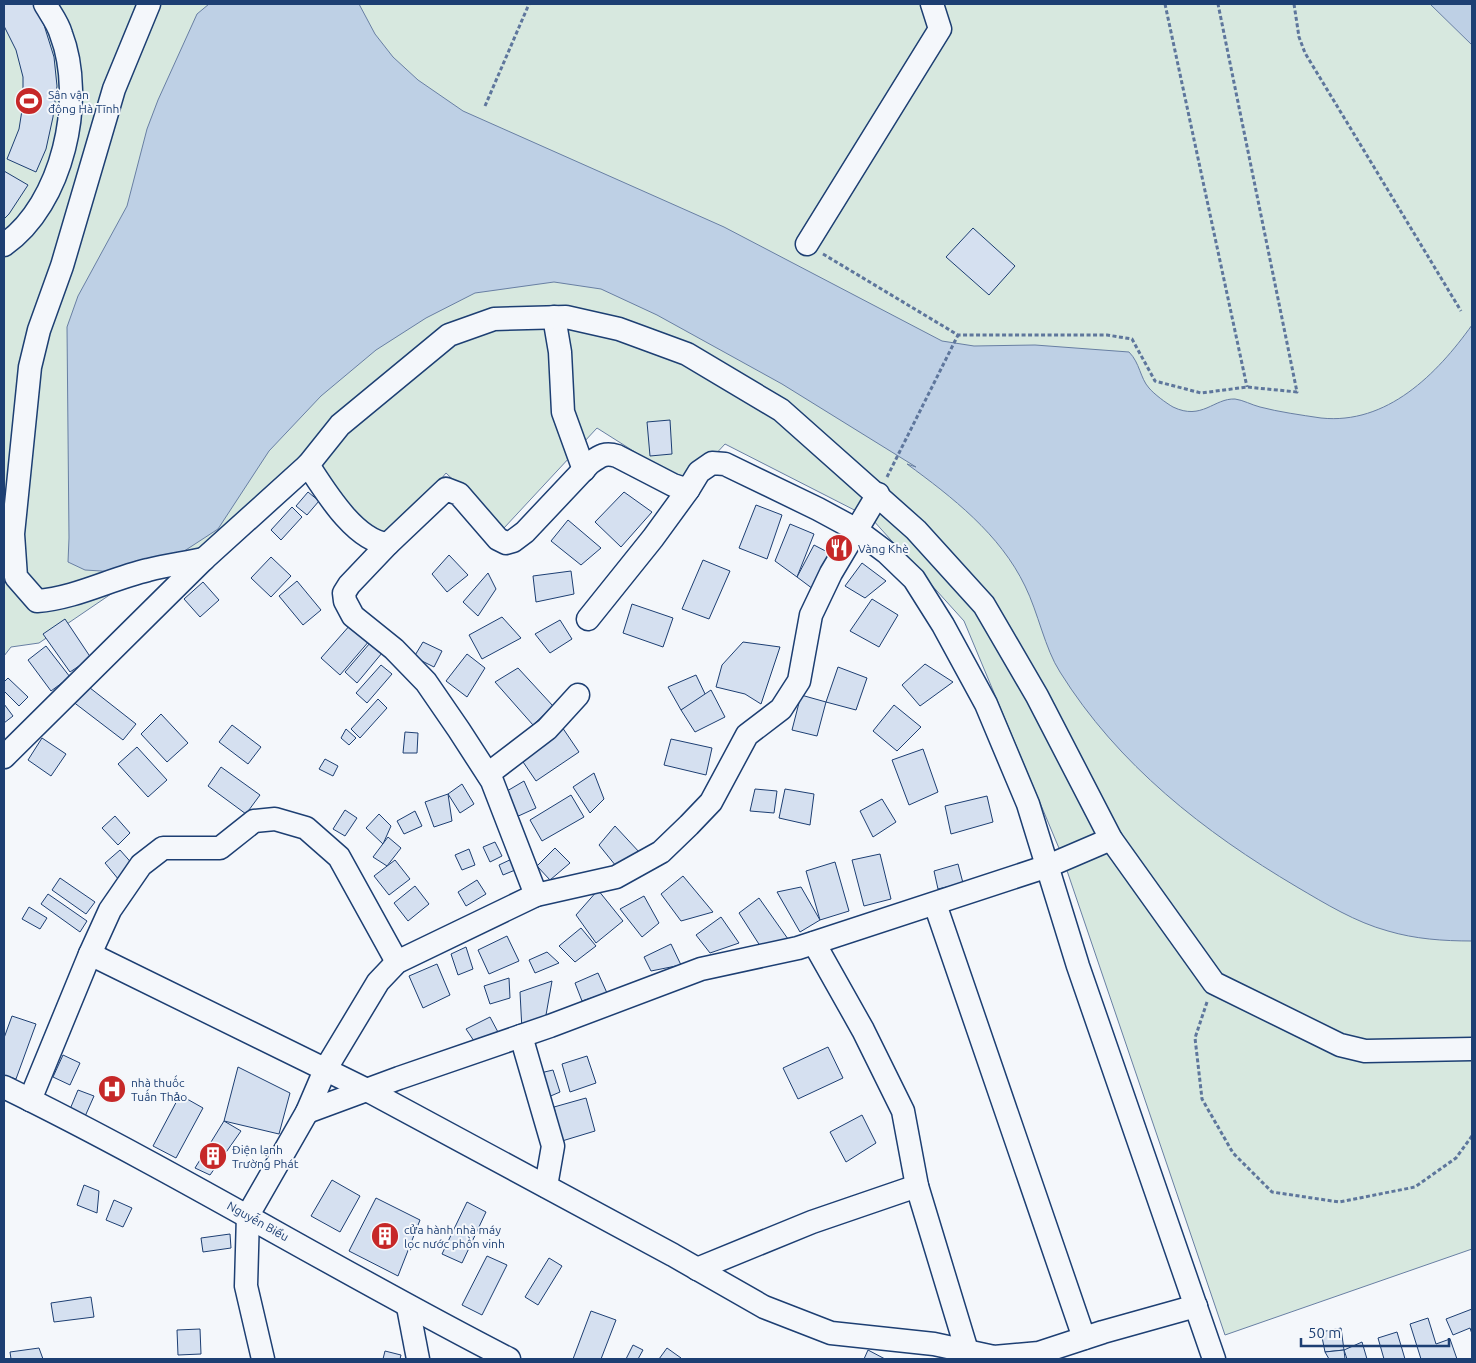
<svg xmlns="http://www.w3.org/2000/svg" width="1476" height="1363" font-family="Ubuntu,sans-serif">
  <style>
    .green { fill: #d7e8df; stroke: #687fa3 }
    .water { fill: #bed0e5; stroke: #687fa3 }
    .building { fill: #d5e0f0; stroke: #1d3f73 }
    .lines { fill: none; stroke-linecap: round; stroke-linejoin: round }
    .minor-casing { stroke: #1d3f73; stroke-width: 25 }
    .path { stroke: #5e769c; stroke-width: 3; stroke-dasharray: 4 2.5; stroke-linecap: butt }
    .minor { stroke: #f4f7fb; stroke-width: 22 }
    .labels { text-anchor: middle; dominant-baseline: central; stroke-width: 4; stroke-linejoin: round; paint-order: stroke }
    .poi-label { font-size: 12px; fill: #1d3f73; stroke: #f4f7fb; text-anchor: start }
    .street-label { font-size: 12px; fill: #1d3f73; stroke: #f4f7fb }
  </style>
  <rect width="100%" height="100%" fill="#f4f7fb"/>
  <polygon class="green" points="4,4 1472,4 1472,1249 1225,1335 1061,853 964,621 872,519 725,444 687,485 597,428 504,528 446,473 386,545 305,455 214,550 133,579 39,643 11,647 4,656"/>
  <g class="water">
    <path d="M 209,4 L 359,4 L 375,34 L 393,57 L 418,80 L 463,111 L 724,227 L 942,341 L 974,346 L 1035,345 L 1129,352 C 1140,363 1140,378 1149,388 C 1154,394 1166,403 1173,407 C 1202,421 1214,398 1235,399 C 1243,400 1252,405 1260,407 C 1279,412 1301,415 1321,418 C 1387,425 1437,374 1472,325 L 1472,941 C 1443,941 1415,939 1388,931 C 1355,922 1326,904 1297,887 C 1204,832 1118,765 1060,672 C 1045,649 1038,612 1025,586 C 1000,534 952,497 907,464 L 916,467 L 782,384 L 657,315 L 601,289 L 554,282 L 475,293 L 426,318 L 376,350 L 321,396 L 269,451 L 218,529 L 172,559 L 117,572 L 85,570 L 68,562 L 69,538 L 67,327 L 78,296 L 127,206 L 147,129 L 158,100 L 197,14 Z"/>
    <polygon points="1430,4 1472,4 1472,45"/>
  </g>
  <g class="building">
    <polygon points="4,4 33,4 44,25 54,57 57,86 53,117 46,149 36,172 7,159 19,129 23,104 23,77 16,50 4,26"/>
    <polygon points="4,171 28,185 9,214 4,219"/>
    <polygon points="973,228 1015,266 989,295 946,257"/>
    <polygon points="670,420 672,454 650,456 647,422"/>
    <polygon points="308,492 319,501 307,515 296,506"/>
    <polygon points="624,492 652,512 621,547 595,522"/>
    <polygon points="756,505 782,515 767,559 739,548"/>
    <polygon points="292,507 302,517 281,540 271,530"/>
    <polygon points="568,520 601,548 581,565 551,541"/>
    <polygon points="790,524 814,534 797,577 775,561"/>
    <polygon points="814,545 835,556 817,592 797,577"/>
    <polygon points="449,555 468,575 447,592 432,574"/>
    <polygon points="271,557 291,576 271,597 251,578"/>
    <polygon points="703,560 730,571 709,619 682,609"/>
    <polygon points="862,563 886,581 865,598 845,586"/>
    <polygon points="571,571 574,594 536,602 533,576"/>
    <polygon points="488,573 496,589 478,616 463,602"/>
    <polygon points="297,581 321,610 303,625 279,596"/>
    <polygon points="203,582 219,600 200,617 184,599"/>
    <polygon points="872,599 898,615 879,647 850,631"/>
    <polygon points="632,604 673,618 663,647 623,633"/>
    <polygon points="502,617 521,638 482,659 469,635"/>
    <polygon points="65,619 91,658 70,672 43,634"/>
    <polygon points="560,620 572,639 550,653 535,634"/>
    <polygon points="351,624 370,640 340,675 321,658"/>
    <polygon points="423,642 442,651 434,667 414,657"/>
    <polygon points="743,642 780,647 761,704 745,694 716,687 722,665"/>
    <polygon points="370,643 382,653 357,683 345,672"/>
    <polygon points="46,646 70,677 51,691 28,660"/>
    <polygon points="467,654 485,668 467,697 446,681"/>
    <polygon points="925,664 953,682 920,706 902,685"/>
    <polygon points="381,665 392,674 367,703 356,693"/>
    <polygon points="838,667 867,678 856,710 826,702"/>
    <polygon points="518,668 553,706 533,725 495,682"/>
    <polygon points="696,675 707,698 681,710 668,687"/>
    <polygon points="8,678 28,697 19,706 4,691 4,682"/>
    <polygon points="85,684 136,724 123,740 72,701"/>
    <polygon points="711,690 725,717 695,732 681,710"/>
    <polygon points="801,695 826,702 817,736 792,730"/>
    <polygon points="378,699 387,708 360,738 351,729"/>
    <polygon points="4,704 13,716 4,723"/>
    <polygon points="894,705 921,727 897,751 873,731"/>
    <polygon points="161,714 188,743 167,762 141,734"/>
    <polygon points="232,725 261,747 248,764 219,742"/>
    <polygon points="562,727 579,752 536,781 519,756"/>
    <polygon points="346,729 356,738 349,745 341,738"/>
    <polygon points="405,732 418,733 417,753 403,753"/>
    <polygon points="42,738 66,754 51,776 28,760"/>
    <polygon points="671,739 712,748 706,775 664,765"/>
    <polygon points="137,747 167,780 148,797 118,764"/>
    <polygon points="923,749 938,792 909,805 892,760"/>
    <polygon points="325,759 338,766 333,776 319,769"/>
    <polygon points="221,767 260,795 246,814 208,786"/>
    <polygon points="594,773 604,799 590,813 573,787"/>
    <polygon points="524,781 536,808 514,818 502,794"/>
    <polygon points="462,784 474,804 460,813 448,794"/>
    <polygon points="755,789 777,791 774,813 750,811"/>
    <polygon points="785,789 814,794 810,825 779,818"/>
    <polygon points="448,794 452,821 434,827 425,802"/>
    <polygon points="571,795 584,817 542,841 530,820"/>
    <polygon points="987,796 993,822 951,834 945,806"/>
    <polygon points="882,799 896,822 873,837 860,811"/>
    <polygon points="345,810 357,818 345,836 333,829"/>
    <polygon points="415,811 422,826 404,834 397,821"/>
    <polygon points="379,814 391,826 383,844 366,828"/>
    <polygon points="115,816 130,833 118,845 102,828"/>
    <polygon points="615,826 640,853 620,871 599,845"/>
    <polygon points="388,837 401,848 387,866 373,857"/>
    <polygon points="495,842 502,856 490,862 483,847"/>
    <polygon points="555,848 570,863 550,880 537,866"/>
    <polygon points="469,849 475,865 462,870 455,855"/>
    <polygon points="120,850 135,867 119,880 105,863"/>
    <polygon points="880,854 891,899 864,906 852,860"/>
    <polygon points="516,857 525,866 503,875 499,865"/>
    <polygon points="395,860 410,879 389,895 374,876"/>
    <polygon points="835,862 849,911 820,920 806,871"/>
    <polygon points="958,864 963,883 938,889 934,871"/>
    <polygon points="683,876 713,912 681,921 661,894"/>
    <polygon points="60,878 95,902 86,914 52,890"/>
    <polygon points="477,880 486,894 466,906 458,892"/>
    <polygon points="415,886 429,904 408,921 394,903"/>
    <polygon points="801,887 820,920 800,932 777,892"/>
    <polygon points="598,890 623,921 596,943 576,915"/>
    <polygon points="48,894 87,921 80,932 41,904"/>
    <polygon points="644,896 659,923 642,937 620,909"/>
    <polygon points="759,898 788,939 764,952 739,913"/>
    <polygon points="29,907 47,918 40,929 22,919"/>
    <polygon points="721,917 739,943 710,953 696,935"/>
    <polygon points="581,928 596,946 575,962 559,946"/>
    <polygon points="507,936 519,961 489,974 478,950"/>
    <polygon points="671,944 681,965 651,971 644,957"/>
    <polygon points="466,947 473,969 458,975 451,954"/>
    <polygon points="547,952 559,963 535,973 529,960"/>
    <polygon points="437,964 450,995 423,1008 409,976"/>
    <polygon points="598,973 607,993 582,1001 575,983"/>
    <polygon points="509,978 510,998 490,1004 484,986"/>
    <polygon points="552,981 546,1015 522,1030 520,992"/>
    <polygon points="12,1016 36,1024 16,1079 4,1075 4,1038"/>
    <polygon points="490,1017 499,1034 478,1047 466,1029"/>
    <polygon points="828,1047 843,1078 798,1099 783,1068"/>
    <polygon points="63,1055 80,1063 70,1085 53,1077"/>
    <polygon points="587,1056 596,1083 570,1092 562,1064"/>
    <polygon points="238,1067 290,1093 279,1134 224,1121"/>
    <polygon points="553,1070 560,1092 546,1098 536,1074"/>
    <polygon points="78,1090 94,1096 83,1121 68,1114"/>
    <polygon points="180,1095 203,1108 176,1158 153,1146"/>
    <polygon points="586,1098 595,1131 562,1141 554,1107"/>
    <polygon points="862,1115 876,1143 846,1162 830,1132"/>
    <polygon points="224,1121 241,1131 210,1175 195,1168"/>
    <polygon points="332,1180 360,1196 340,1232 311,1216"/>
    <polygon points="84,1185 99,1191 97,1213 77,1205"/>
    <polygon points="376,1198 420,1220 398,1276 349,1251"/>
    <polygon points="114,1200 132,1208 123,1227 106,1220"/>
    <polygon points="467,1202 486,1212 462,1263 442,1254"/>
    <polygon points="230,1234 231,1248 203,1252 201,1238"/>
    <polygon points="487,1256 507,1265 482,1315 462,1305"/>
    <polygon points="549,1258 562,1266 538,1305 525,1297"/>
    <polygon points="91,1297 94,1317 54,1322 51,1303"/>
    <polygon points="1472,1309 1472,1334 1470,1328 1453,1335 1446,1319"/>
    <polygon points="591,1311 616,1320 601,1359 573,1359"/>
    <polygon points="1428,1318 1436,1344 1450,1339 1457,1359 1421,1359 1410,1324"/>
    <polygon points="1341,1328 1344,1350 1325,1352 1321,1332"/>
    <polygon points="200,1329 201,1354 178,1355 177,1330"/>
    <polygon points="1397,1332 1405,1359 1384,1359 1378,1338"/>
    <polygon points="1362,1342 1367,1359 1347,1359 1344,1350"/>
    <polygon points="633,1345 643,1350 638,1359 626,1359"/>
    <polygon points="39,1348 43,1359 11,1359 10,1352"/>
    <polygon points="667,1348 681,1358 680,1359 659,1359"/>
    <polygon points="868,1350 885,1359 864,1359"/>
    <polygon points="1344,1350 1345,1359 1329,1359 1325,1352"/>
    <polygon points="385,1351 401,1355 400,1359 383,1359"/>
  </g>
  <g class="lines">
    <defs>
      <g id="minor">
        <path d="M 149,4 L 114,89 L 62,266 L 39,330 L 30,367 L 13,534 L 16,577 L 37,601 C 76,598 110,579 148,570 C 166,565 186,563 204,559"/>
        <polyline points="807,244 940,29 932,4"/>
        <path d="M 4,245 C 63,204 86,99 61,34 C 58,23 50,13 45,4"/>
        <polyline points="554,317 560,352 563,412 584,470"/>
        <path d="M 308,465 C 325,491 355,541 388,544 L 446,489 L 459,494 L 498,539 L 506,543 L 513,541 L 525,532 L 590,463 C 600,456 605,452 617,456 L 673,485 L 688,490 L 699,472 L 712,463 L 725,464 L 818,509 L 855,529 L 887,553 L 914,579 L 943,625 L 986,704 L 1028,804 L 1078,966 L 1214,1359"/>
        <polyline points="388,544 349,585 344,593 345,601 353,616 394,649 426,682 459,730 492,781 536,895"/>
        <polyline points="588,619 653,538 688,490"/>
        <polyline points="4,757 204,559 308,465 340,425 449,335 494,319 566,317 619,329 687,354 781,410 916,530 984,605 1037,696 1111,839 1214,983 1340,1045 1365,1051 1472,1049"/>
        <polyline points="488,774 547,729 578,695"/>
        <polyline points="935,904 1084,1338"/>
        <polyline points="814,943 863,1030 903,1111 917,1186 967,1351"/>
        <polyline points="90,954 367,1090 673,1255 764,1307 831,1333 934,1344 994,1357 1039,1353 1103,1332 1196,1306"/>
        <polyline points="521,1036 553,1146 546,1186"/>
        <path d="M 4,1087 C 176,1171 339,1272 509,1359"/>
        <polyline points="30,1100 90,954 110,910 141,865 163,848 220,848 254,821 275,819 306,828 339,857 397,962"/>
        <polyline points="307,1112 399,1078 550,1026 701,969 798,948 1048,866 1111,839"/>
        <polyline points="697,1269 812,1222 917,1186"/>
        <polyline points="408,1307 418,1359"/>
        <polyline points="263,1359 246,1286 248,1215 307,1112 325,1070 378,982 397,962 536,895 616,877 661,852 689,825 711,802 747,735 781,709 799,681 811,615 831,573 878,494"/>
      </g>
    </defs>
    <use href="#minor" class="minor-casing"/>
    <g class="path">
      <polyline points="1165,4 1247,387"/>
      <polyline points="1294,4 1299,37 1305,53 1461,311"/>
      <polyline points="485,106 529,4"/>
      <polyline points="823,254 958,335 1107,335 1132,339 1155,381 1201,393 1247,387 1297,392 1218,4"/>
      <polyline points="887,477 958,335"/>
      <polyline points="1207,1002 1195,1038 1202,1099 1233,1153 1272,1192 1339,1202 1415,1187 1456,1158 1472,1136"/>
    </g>
    <use href="#minor" class="minor"/>
  </g>
  <defs>
    <symbol id="stadium-disc" viewBox="-11 -11 22 22"><circle r="9.5" fill="#c62828" stroke="#f4f7fb"/><path d="M0-5a6.5 5 0 1 0 0 10a6.5 5 0 1 0 0-10ZM-3.5-1.8h7v3.6h-7Z" fill="#fff"/></symbol>
    <symbol id="restaurant-disc" viewBox="-11 -11 22 22"><circle r="9.5" fill="#c62828" stroke="#f4f7fb"/><path d="M-5-6h1v4h1v-4h1v4h1v-4h1v5L-1.5 .5V6h-2V.5L-5-1ZM5-6V6H3V1.5H1.5Q1.5-4 5-6Z" fill="#fff"/></symbol>
    <symbol id="hospital-disc" viewBox="-11 -11 22 22"><circle r="9.5" fill="#c62828" stroke="#f4f7fb"/><path d="M-5-5h3v3.5h4V-5h3V5h-3V1.5h-4V5h-3Z" fill="#fff"/></symbol>
    <symbol id="building-disc" viewBox="-11 -11 22 22"><circle r="9.5" fill="#c62828" stroke="#f4f7fb"/><path d="M-4-6H4V6H1V3H-1V6H-4ZM-2.5-4.3h1.7v1.8h-1.7ZM.8-4.3h1.7v1.8H.8ZM-2.5-1h1.7V.8h-1.7ZM.8-1h1.7V.8H.8Z" fill="#fff"/></symbol>
  </defs>
  <g fill-rule="evenodd">
    <use href="#stadium-disc" x="13" y="85" width="32" height="32"/>
    <use href="#restaurant-disc" x="823" y="532" width="32" height="32"/>
    <use href="#hospital-disc" x="96" y="1073" width="32" height="32"/>
    <use href="#building-disc" x="197" y="1140" width="32" height="32"/>
    <use href="#building-disc" x="369" y="1220" width="32" height="32"/>
  </g>
  <g class="labels">
    <g class="poi-label">
      <text x="48" y="94">Sân vận<tspan x="48" dy="14">động Hà Tĩnh</tspan></text>
      <text x="858" y="548">Vàng Khè</text>
      <text x="131" y="1082">nhà thuốc<tspan x="131" dy="14">Tuấn Thảo</tspan></text>
      <text x="232" y="1149">Điện lạnh<tspan x="232" dy="14">Trường Phát</tspan></text>
      <text x="404" y="1229">cửa hành nhà máy<tspan x="404" dy="14">lọc nước phồn vinh</tspan></text>
    </g>
    <g class="street-label">
      <text transform="translate(258 1221) rotate(29)">Nguyễn Biểu</text>
    </g>
  </g>
  <rect width="1476" height="1363" fill="none" stroke="#1d3f73" stroke-width="10"/>
  <path d="M1301 1338v8h148v-8" fill="none" stroke="#1d3f73" stroke-width="2.5"/>
  <text x="1308" y="1338" font-size="15" fill="#1d3f73" stroke="#f4f7fb" stroke-width="4" paint-order="stroke">50 m</text>
</svg>
